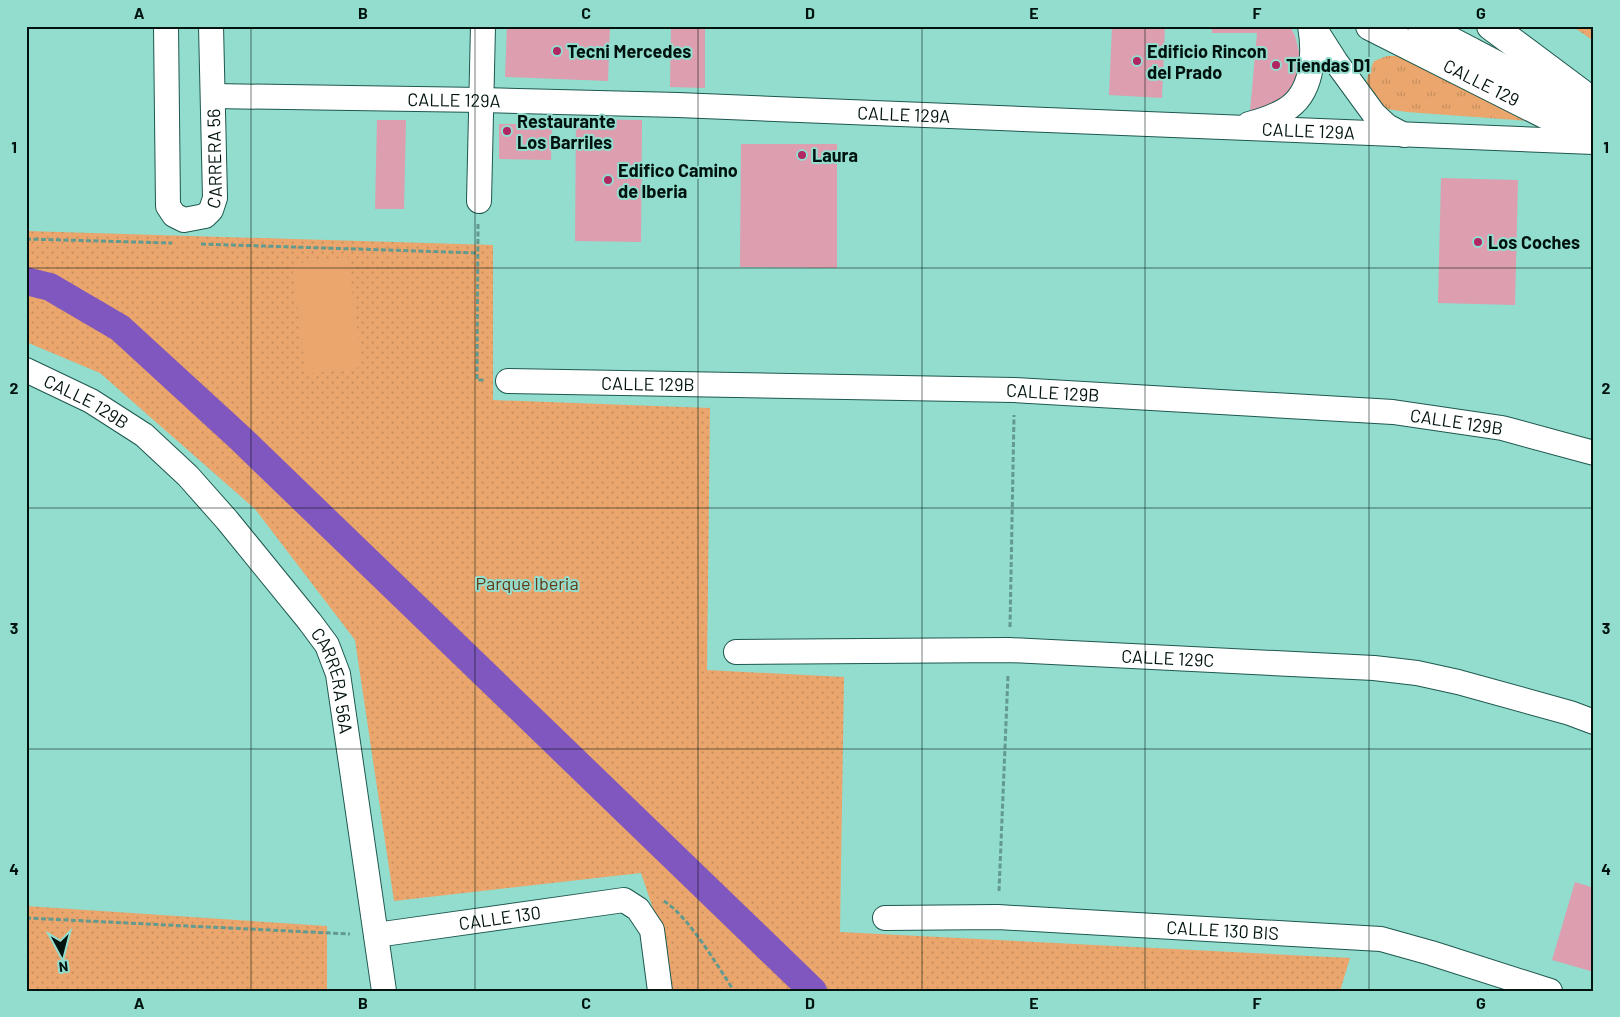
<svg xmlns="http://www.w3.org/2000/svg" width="1620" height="1017" font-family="Barlow,sans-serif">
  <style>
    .grass { fill: url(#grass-tufts) }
    .park { fill: url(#park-dots) }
    .garden { fill: #eaa66d }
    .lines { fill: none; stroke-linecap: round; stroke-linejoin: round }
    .canal { stroke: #8056bf; stroke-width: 28 }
    .building { fill: #dd9eb0 }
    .street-casing { stroke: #1e584e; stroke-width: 26 }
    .secondary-casing { stroke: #1e584e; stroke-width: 30 }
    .path { stroke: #629a8f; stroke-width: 3; stroke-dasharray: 5 2.5; stroke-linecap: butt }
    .street { stroke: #fff; stroke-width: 24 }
    .secondary { stroke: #fff; stroke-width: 28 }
    .grid { fill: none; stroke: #00130f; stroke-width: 1; stroke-opacity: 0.55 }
    .poi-dot { fill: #b02562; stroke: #92ddce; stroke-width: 2 }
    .labels { text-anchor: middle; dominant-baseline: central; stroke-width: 4; stroke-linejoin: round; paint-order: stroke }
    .poi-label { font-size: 18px; font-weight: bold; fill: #00130f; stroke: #92ddce; text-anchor: start }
    .street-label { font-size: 18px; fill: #00130f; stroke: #92ddce }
    .park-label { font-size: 18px; fill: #633b15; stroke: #92ddce }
    .neatline { fill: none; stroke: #00130f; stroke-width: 2 }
    .grid-label { font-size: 16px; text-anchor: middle; font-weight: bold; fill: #00130f }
  </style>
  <defs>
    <pattern id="grass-tufts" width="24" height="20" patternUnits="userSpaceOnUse" patternTransform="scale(1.25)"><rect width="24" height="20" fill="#eaa66d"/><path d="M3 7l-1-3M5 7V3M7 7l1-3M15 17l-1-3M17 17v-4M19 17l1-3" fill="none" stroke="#c78e5d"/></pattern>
    <pattern id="park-dots" width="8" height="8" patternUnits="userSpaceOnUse" patternTransform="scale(1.25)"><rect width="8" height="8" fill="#eaa66d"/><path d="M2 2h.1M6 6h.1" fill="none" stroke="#c78e5d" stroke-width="1.8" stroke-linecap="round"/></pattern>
  </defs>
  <rect width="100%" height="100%" fill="#92ddce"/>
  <polygon class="grass" points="1387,56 1408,56 1528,121 1407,112 1387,109 1371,102 1365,90 1368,75 1374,61"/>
  <g class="park">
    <polygon points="1572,26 1594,26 1594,41"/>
    <polygon points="26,231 493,245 493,400 710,408 707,670 844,677 840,932 1350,958 1340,991 666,991 664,941 641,873 394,901 355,640 255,509 100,373 26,342"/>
    <polygon points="26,906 327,926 327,991 26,991"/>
  </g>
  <polygon class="garden" points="348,257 362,367 306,374 292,264"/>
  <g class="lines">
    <polyline class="canal" points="26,281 50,287 120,328 240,438 813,991"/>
  </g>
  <g class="building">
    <polygon points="507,26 610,26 608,81 505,77"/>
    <polygon points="1112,26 1165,26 1162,98 1109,95"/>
    <polygon points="1212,26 1290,26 1295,36 1300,55 1297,76 1291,89 1277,101 1263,109 1250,111 1257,33 1212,33"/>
    <polygon points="671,27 705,27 705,88 670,87"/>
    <polygon points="576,119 642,120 641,242 575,241"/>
    <polygon points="377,120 406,120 404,209 375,209"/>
    <polygon points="499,124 552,124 551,160 499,159"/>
    <polygon points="741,144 837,144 837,268 740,267"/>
    <polygon points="1441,178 1518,180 1515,305 1438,303"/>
    <polygon points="1575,882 1594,888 1594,972 1552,960"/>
  </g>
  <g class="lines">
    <defs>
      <g id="street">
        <path id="s1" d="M 166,26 L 168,206 L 174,215 L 184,220 L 205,216 L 211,210 L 215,198 L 211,26"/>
        <polyline points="1313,26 1336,62 1374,114 1387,126 1404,135"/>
        <path id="s2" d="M 213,96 L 482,100 L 678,105 L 1594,142"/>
        <path d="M 1249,124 C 1261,121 1273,117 1285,110 C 1313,94 1315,54 1310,26"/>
        <polyline points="479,201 483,26"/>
        <path id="s3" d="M 26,370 L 91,401 L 144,435 L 188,476 L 227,520 L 310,622 L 327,645 L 338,674 L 384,991"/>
        <path id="s4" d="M 508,381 L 1014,390 L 1393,412 L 1502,428 L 1594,453"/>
        <path id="s5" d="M 736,652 L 1009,650 L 1374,668 L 1417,673 L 1458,682 L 1570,713 L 1594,722"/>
        <path id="s6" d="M 885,918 L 998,917 L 1381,939 L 1431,953 L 1550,991"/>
        <path id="s7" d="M 376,935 L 624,900 L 638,909 L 652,930 L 660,991"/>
      </g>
      <g id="secondary">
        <path id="s8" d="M 1370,26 L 1594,139"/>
        <polyline points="1422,26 1529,82 1594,111"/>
        <polyline points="1491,26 1581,93"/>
      </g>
    </defs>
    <use href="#street" class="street-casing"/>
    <use href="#secondary" class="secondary-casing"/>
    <g class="path">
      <polyline points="478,224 477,380 485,380"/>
      <polyline points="26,239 172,243"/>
      <polyline points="201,244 478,253"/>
      <polyline points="1010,627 1014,415"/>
      <polyline points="999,891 1008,675"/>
      <path d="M 664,901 C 689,917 717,965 734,991"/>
      <polyline points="26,918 350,934"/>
    </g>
    <use href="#street" class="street"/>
    <use href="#secondary" class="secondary"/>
  </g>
  <path class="grid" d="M 251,26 L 251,991M 475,26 L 475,991M 698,26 L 698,991M 922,26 L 922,991M 1145,26 L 1145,991M 1369,26 L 1369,991M 26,268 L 1594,268M 26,508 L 1594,508M 26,749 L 1594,749"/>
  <g class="poi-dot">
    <circle cx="557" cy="51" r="5"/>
    <circle cx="1137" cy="61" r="5"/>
    <circle cx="1276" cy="65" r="5"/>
    <circle cx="507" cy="131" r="5"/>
    <circle cx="802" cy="155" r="5"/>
    <circle cx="608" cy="180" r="5"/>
    <circle cx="1478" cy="242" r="5"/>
  </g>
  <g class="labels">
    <g class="poi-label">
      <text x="567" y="51">Tecni Mercedes</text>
      <text x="1147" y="51">Edificio Rincon<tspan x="1147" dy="21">del Prado</tspan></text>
      <text x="1286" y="65">Tiendas D1</text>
      <text x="517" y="121">Restaurante<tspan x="517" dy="21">Los Barriles</tspan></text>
      <text x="812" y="155">Laura</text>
      <text x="618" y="170">Edifico Camino<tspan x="618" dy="21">de Iberia</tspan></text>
      <text x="1488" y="242">Los Coches</text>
    </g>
    <g class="street-label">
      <text stroke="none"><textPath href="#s8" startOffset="125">CALLE 129</textPath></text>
      <text stroke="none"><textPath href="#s2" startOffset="241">CALLE 129A</textPath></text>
      <text stroke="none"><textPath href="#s2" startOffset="691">CALLE 129A</textPath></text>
      <text stroke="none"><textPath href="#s2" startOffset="1096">CALLE 129A</textPath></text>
      <text stroke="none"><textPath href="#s1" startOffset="284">CARRERA 56</textPath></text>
      <text stroke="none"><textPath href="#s4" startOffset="140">CALLE 129B</textPath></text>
      <text stroke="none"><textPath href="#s4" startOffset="545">CALLE 129B</textPath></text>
      <text stroke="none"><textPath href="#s3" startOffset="68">CALLE 129B</textPath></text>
      <text stroke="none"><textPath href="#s4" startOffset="950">CALLE 129B</textPath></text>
      <text stroke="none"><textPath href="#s5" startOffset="432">CALLE 129C</textPath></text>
      <text stroke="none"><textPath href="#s3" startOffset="450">CARRERA 56A</textPath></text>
      <text stroke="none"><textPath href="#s7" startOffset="125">CALLE 130</textPath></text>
      <text stroke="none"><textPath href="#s6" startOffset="338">CALLE 130 BIS</textPath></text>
    </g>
    <g class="park-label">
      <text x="527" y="583">Parque Iberia</text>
    </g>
  </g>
  <rect width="1620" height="1017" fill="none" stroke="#92ddce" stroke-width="55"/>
  <g transform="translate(62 954) rotate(173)" stroke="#92ddce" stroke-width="4" paint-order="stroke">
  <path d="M0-4L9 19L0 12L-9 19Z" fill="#00130f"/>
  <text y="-8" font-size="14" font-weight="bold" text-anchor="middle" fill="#00130f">N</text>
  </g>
  <rect x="28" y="28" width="1564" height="962" class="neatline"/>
  <g class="grid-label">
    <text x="139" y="19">A</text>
    <text x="363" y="19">B</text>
    <text x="586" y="19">C</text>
    <text x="810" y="19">D</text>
    <text x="1034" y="19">E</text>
    <text x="1257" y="19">F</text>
    <text x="1481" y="19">G</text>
    <text x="14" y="153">1</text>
    <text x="1606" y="153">1</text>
    <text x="14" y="394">2</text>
    <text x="1606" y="394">2</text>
    <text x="14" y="634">3</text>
    <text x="1606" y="634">3</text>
    <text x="14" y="875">4</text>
    <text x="1606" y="875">4</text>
    <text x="139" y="1009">A</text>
    <text x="363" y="1009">B</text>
    <text x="586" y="1009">C</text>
    <text x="810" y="1009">D</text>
    <text x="1034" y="1009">E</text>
    <text x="1257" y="1009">F</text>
    <text x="1481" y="1009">G</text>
  </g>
</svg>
